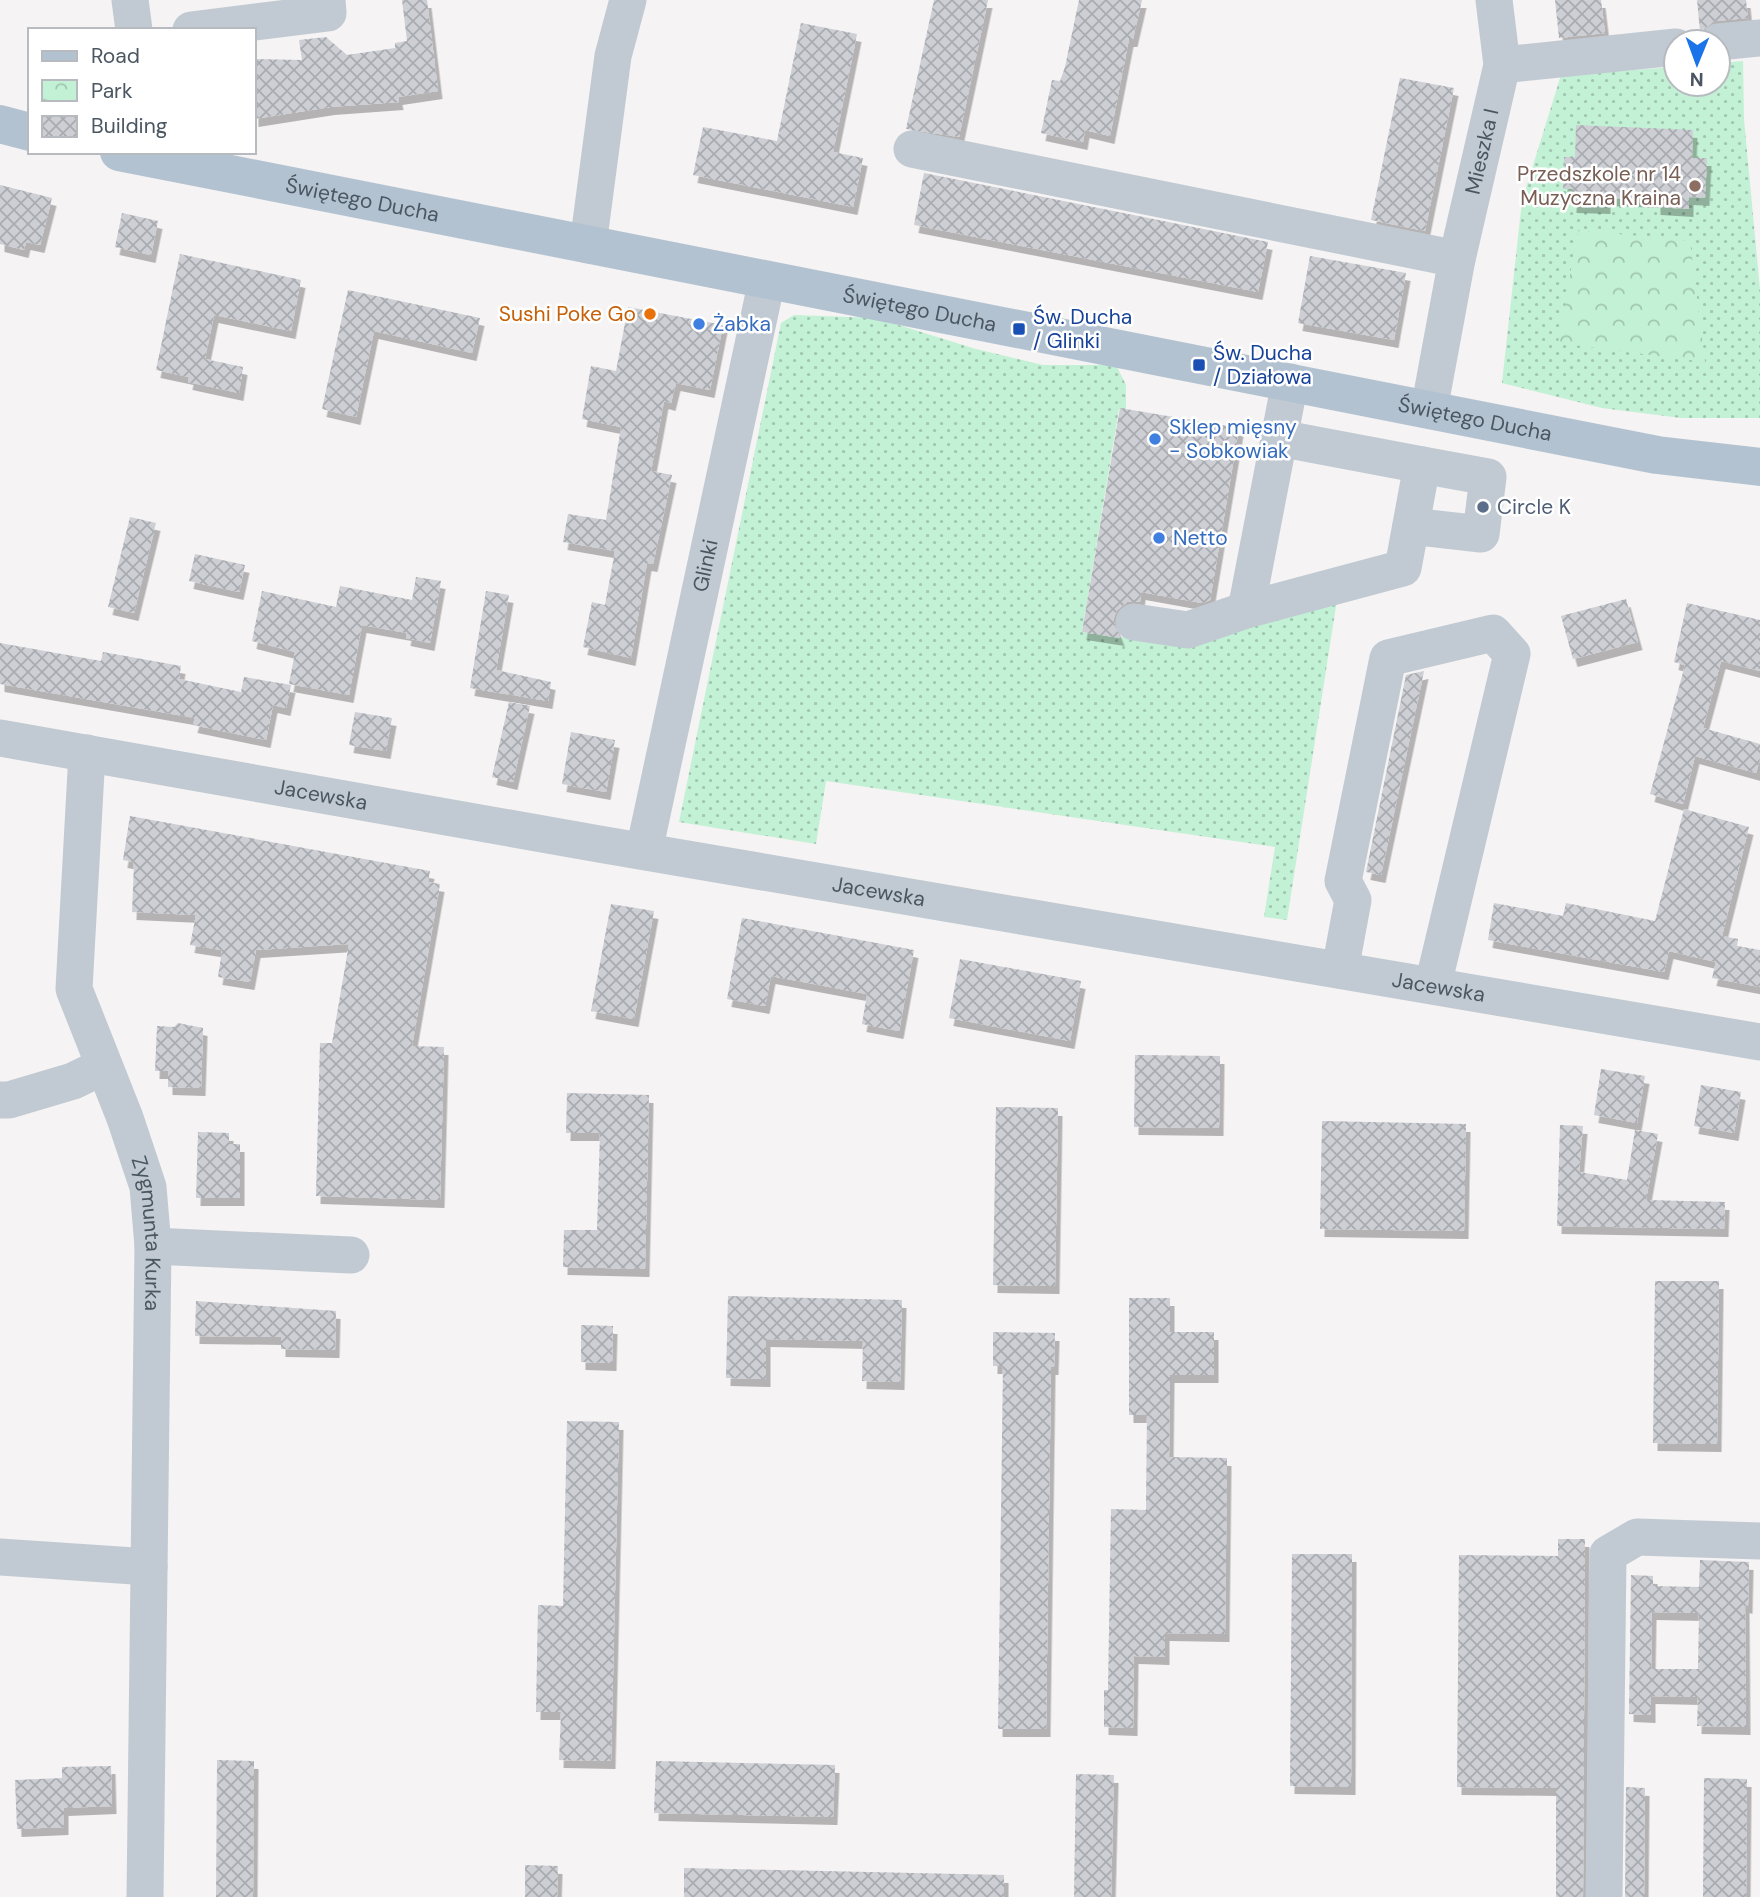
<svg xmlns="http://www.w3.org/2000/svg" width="1760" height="1897" font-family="'DM Sans',sans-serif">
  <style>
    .grass { fill: url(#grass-dots) }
    .park { fill: url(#park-crowns) }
    .building { fill: url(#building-cross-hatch); fill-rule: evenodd; filter: url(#shadow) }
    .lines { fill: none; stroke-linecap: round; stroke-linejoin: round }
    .minor { stroke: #c1cad2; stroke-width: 37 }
    .major { stroke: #b3c2d1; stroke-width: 38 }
    .education-dot { fill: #8d6e63; stroke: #fff; stroke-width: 2.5 }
    .food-dot { fill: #e8710a; stroke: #fff; stroke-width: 2.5 }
    .shop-dot { fill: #3f7fe0; stroke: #fff; stroke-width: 2.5 }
    .transit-dot { fill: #1a4fb4; stroke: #fff; stroke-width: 2.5 }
    .service-dot { fill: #5c6f8a; stroke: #fff; stroke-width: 2.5 }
    .labels { text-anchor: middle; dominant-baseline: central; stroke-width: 5; stroke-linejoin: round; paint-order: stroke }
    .street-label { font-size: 21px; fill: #4a5661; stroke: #fff }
    .education-label { font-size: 21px; fill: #785e54; stroke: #fff; text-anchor: end }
    .food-label { font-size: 21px; fill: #c56008; stroke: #fff; text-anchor: end }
    .transit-label { font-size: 21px; fill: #164399; stroke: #fff; text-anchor: start }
    .shop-label { font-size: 21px; fill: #366cbe; stroke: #fff; text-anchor: start }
    .service-label { font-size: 21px; fill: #4e5e75; stroke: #fff; text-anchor: start }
  </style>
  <defs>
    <pattern id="grass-dots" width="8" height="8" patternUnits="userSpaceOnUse" patternTransform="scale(1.75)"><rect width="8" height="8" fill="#c3f1d5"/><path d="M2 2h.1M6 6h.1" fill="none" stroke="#a0c6b0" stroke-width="1.8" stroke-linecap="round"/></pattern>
    <pattern id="park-crowns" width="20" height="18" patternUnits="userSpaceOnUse" patternTransform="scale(1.75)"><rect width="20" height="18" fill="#c3f1d5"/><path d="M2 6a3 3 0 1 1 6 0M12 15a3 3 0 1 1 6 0" fill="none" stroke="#a0c6b0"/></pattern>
    <pattern id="building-cross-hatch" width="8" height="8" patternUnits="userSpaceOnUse" patternTransform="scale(1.75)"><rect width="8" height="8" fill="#cdcfd5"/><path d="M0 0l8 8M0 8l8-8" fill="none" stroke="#a8abb0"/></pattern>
    <filter id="shadow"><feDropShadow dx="4.5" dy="8" stdDeviation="0" flood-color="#0004"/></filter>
  </defs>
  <rect width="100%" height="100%" fill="#f5f3f3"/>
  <g class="grass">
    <polygon points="1743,61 1744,119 1760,290 1760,418 1681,418 1602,408 1502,383 1522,201 1561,75 1676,67 1676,84 1718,84 1718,63"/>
    <polygon points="794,315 876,318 976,349 1043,365 1116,365 1126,385 1126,409 1119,409 1082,632 1122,638 1123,630 1337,600 1287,920 1264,917 1275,847 826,781 816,844 679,822 781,323"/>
  </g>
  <polygon class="park" points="1578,230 1690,241 1705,362 1558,343"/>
  <g class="building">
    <polygon points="402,0 427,0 438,91 398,97 399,102 330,107 254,119 254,59 302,60 299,40 326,37 347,55 395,48 395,43 407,41"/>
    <polygon points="934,0 988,0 959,137 906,129"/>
    <polygon points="1079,0 1142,0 1133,39 1129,39 1110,136 1085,130 1083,142 1041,133 1052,80 1060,81 1065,67"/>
    <polygon points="1555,0 1601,0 1605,33 1559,38"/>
    <polygon points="1697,0 1746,0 1748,18 1715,21 1700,31"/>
    <polygon points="801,23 857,34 833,152 863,158 853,207 693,175 703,127 777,141"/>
    <polygon points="1400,78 1454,88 1425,231 1371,220"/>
    <polygon points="1576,125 1693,130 1692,158 1707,158 1705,198 1689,197 1689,209 1656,207 1656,200 1606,198 1606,206 1572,205 1573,189 1563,189 1564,157 1575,157"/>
    <polygon points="924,173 1268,242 1258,292 914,225"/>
    <polygon points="0,185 52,198 40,245 26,242 24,250 0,244"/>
    <polygon points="122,213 158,221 151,255 115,247"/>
    <polygon points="180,254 301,280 291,331 214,315 205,359 243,367 239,393 188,382 189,377 156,370"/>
    <polygon points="1310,256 1406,273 1394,340 1298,323"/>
    <polygon points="348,290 480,318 472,353 374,331 356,417 322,409"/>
    <polygon points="628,307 723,325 710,390 676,383 671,403 664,401 651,471 672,475 653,564 647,563 631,658 583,647 592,602 605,605 615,551 563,542 568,514 606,520 621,427 582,419 591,366 616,371"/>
    <polygon points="1120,408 1239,428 1210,600 1202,603 1141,592 1140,602 1127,602 1117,610 1113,620 1120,638 1082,632"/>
    <polygon points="130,517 156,523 134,613 108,607"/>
    <polygon points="195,554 245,565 239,592 189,581"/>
    <polygon points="416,577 441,581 430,643 406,638 407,633 362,625 349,695 289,684 295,652 252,641 262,591 336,607 340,586 412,600"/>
    <polygon points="486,591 509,595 496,670 551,682 548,701 470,688"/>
    <polygon points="1626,599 1638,642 1573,659 1561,616"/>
    <polygon points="1687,603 1760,620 1760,671 1721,661 1703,728 1760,744 1760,759 1756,773 1695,756 1683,804 1650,794 1685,665 1674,662"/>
    <polygon points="0,643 101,661 103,652 181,666 179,679 241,692 244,677 291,685 286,708 273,705 266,740 193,725 195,718 0,684"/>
    <polygon points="1424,671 1381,875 1366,872 1406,675"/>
    <polygon points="509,702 530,706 513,782 492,777"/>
    <polygon points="355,712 392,718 386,751 349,745"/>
    <polygon points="571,732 615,740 606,792 562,784"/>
    <polygon points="1684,809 1749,827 1722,936 1738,939 1737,946 1760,950 1760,987 1712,978 1716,962 1669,951 1664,972 1488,940 1494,903 1563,916 1566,903 1655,921"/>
    <polygon points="130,816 430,871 428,882 440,884 412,1046 444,1047 440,1200 316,1196 320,1043 332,1043 349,944 256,950 250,982 218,977 222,950 190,945 196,915 132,912 134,862 123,860"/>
    <polygon points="611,904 654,911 634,1019 591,1011"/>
    <polygon points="742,918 914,950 899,1031 862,1024 867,994 771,976 765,1006 727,999"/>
    <polygon points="960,959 1081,981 1070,1041 949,1018"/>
    <polygon points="178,1023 203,1028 201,1088 168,1087 168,1071 155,1071 157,1026 174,1027"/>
    <polygon points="1135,1055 1220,1056 1219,1128 1134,1127"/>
    <polygon points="1601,1069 1645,1076 1637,1123 1594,1115"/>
    <polygon points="1701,1085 1741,1092 1734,1133 1694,1126"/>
    <polygon points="567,1093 649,1095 645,1269 563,1267 564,1230 597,1230 600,1133 566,1133"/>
    <polygon points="996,1107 1058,1108 1055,1286 993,1285"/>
    <polygon points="1322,1121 1466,1124 1464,1231 1320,1229"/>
    <polygon points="1560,1125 1583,1126 1579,1172 1627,1180 1635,1130 1658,1134 1646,1200 1725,1202 1724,1229 1557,1226"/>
    <polygon points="198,1132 229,1133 229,1144 240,1144 240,1198 196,1198"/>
    <polygon points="1655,1281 1719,1281 1717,1444 1653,1443"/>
    <polygon points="728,1296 902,1300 900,1382 862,1381 863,1341 766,1339 766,1379 726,1378"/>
    <polygon points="1129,1298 1170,1298 1170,1332 1214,1332 1214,1375 1170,1375 1169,1457 1227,1458 1225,1634 1165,1633 1165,1657 1134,1656 1133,1728 1104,1727 1104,1690 1108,1690 1111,1509 1146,1510 1147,1415 1129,1415"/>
    <polygon points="196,1301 336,1311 335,1350 281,1349 281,1337 195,1336"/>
    <polygon points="581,1325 613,1326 612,1363 581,1362"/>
    <polygon points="993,1332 1055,1333 1054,1367 1051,1367 1046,1729 998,1729 1003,1366 993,1366"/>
    <polygon points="567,1421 619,1422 611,1761 559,1760 561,1712 536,1712 538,1605 563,1606"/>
    <polygon points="1558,1539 1585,1539 1583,1897 1556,1897 1556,1788 1457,1787 1459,1555 1558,1556"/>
    <polygon points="1292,1554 1352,1554 1351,1787 1290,1786"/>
    <path d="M 1700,1560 L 1749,1562 L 1748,1606 L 1745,1605 L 1746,1727 L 1697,1726 L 1698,1697 L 1651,1696 L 1651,1715 L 1629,1714 L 1631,1575 L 1653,1576 L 1653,1586 L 1699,1587 ZM 1652,1612 L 1699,1613 L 1698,1669 L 1651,1669 Z"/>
    <polygon points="217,1760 254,1761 253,1897 216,1897"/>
    <polygon points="656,1761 835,1765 833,1817 654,1813"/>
    <polygon points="111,1766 112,1806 64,1808 64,1827 17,1829 15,1780 62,1778 62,1767"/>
    <polygon points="1076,1774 1114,1775 1111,1897 1074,1897"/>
    <polygon points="1704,1778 1747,1779 1746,1897 1703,1897"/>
    <polygon points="1626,1787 1645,1788 1644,1897 1625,1897"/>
    <polygon points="525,1865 558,1866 557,1897 525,1897"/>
    <polygon points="684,1868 1004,1875 1004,1897 684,1897"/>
  </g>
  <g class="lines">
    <g class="minor">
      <polyline points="130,0 134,30"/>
      <polyline points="191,30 328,13 327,0"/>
      <polyline points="1718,42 1760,38"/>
      <polyline points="1502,65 1676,47"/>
      <polyline points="912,149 1457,259"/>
      <polyline points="588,245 613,56 628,0"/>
      <path id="s1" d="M 1429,410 L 1457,259 L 1502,65 L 1494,0"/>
      <polyline points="1411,526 1481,534 1488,477 1422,465"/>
      <polyline points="1246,610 1403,568 1422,465 1279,438"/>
      <polyline points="1134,622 1188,630 1246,610 1290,382"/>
      <path id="s2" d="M 0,738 L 599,844 L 1760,1042"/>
      <path id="s3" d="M 87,753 L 74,989 L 125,1118 L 148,1187 L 153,1246 L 145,1897"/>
      <path id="s4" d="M 644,851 L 767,280"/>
      <polyline points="1340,970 1353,900 1343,881 1388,658 1493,633 1512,654 1433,985"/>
      <polyline points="0,1100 9,1100 73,1081 104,1066"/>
      <polyline points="153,1246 351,1255"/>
      <polyline points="0,1557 149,1567"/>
      <polyline points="1604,1897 1608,1554 1637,1537 1760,1541"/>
    </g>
    <g class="major">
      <polyline points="0,124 30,132"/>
      <path id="s5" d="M 119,152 L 1657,455 L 1760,467"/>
    </g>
  </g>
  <circle class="education-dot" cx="1695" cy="186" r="7"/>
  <circle class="food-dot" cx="650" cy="314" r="7"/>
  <g class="shop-dot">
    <circle cx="699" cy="324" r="7"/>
    <circle cx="1155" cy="439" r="7"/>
    <circle cx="1159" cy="538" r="7"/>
  </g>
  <g class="transit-dot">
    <rect x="1012" y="322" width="14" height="14" rx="3.5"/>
    <rect x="1192" y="358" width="14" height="14" rx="3.5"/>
  </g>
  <circle class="service-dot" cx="1483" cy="507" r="7"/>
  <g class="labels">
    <g class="street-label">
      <text stroke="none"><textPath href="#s1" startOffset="264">Mieszka I</textPath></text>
      <text stroke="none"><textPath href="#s5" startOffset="248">Świętego Ducha</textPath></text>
      <text stroke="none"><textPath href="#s5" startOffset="816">Świętego Ducha</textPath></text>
      <text stroke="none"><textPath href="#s5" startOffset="1382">Świętego Ducha</textPath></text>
      <text stroke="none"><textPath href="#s4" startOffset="292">Glinki</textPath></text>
      <text stroke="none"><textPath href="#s2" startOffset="326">Jacewska</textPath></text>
      <text stroke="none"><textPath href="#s2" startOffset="892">Jacewska</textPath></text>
      <text stroke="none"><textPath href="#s2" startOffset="1460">Jacewska</textPath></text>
      <text stroke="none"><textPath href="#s3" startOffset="494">Zygmunta Kurka</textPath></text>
    </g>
    <g class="education-label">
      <text x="1681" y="174">Przedszkole nr 14<tspan x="1681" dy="24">Muzyczna Kraina</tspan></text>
    </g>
    <g class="food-label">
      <text x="636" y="314">Sushi Poke Go</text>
    </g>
    <g class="transit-label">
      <text x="1033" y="317">Św. Ducha<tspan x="1033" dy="24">/ Glinki</tspan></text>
      <text x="1213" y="353">Św. Ducha<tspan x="1213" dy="24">/ Działowa</tspan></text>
    </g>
    <g class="shop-label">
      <text x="713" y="324">Żabka</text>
      <text x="1169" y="427">Sklep mięsny<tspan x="1169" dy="24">- Sobkowiak</tspan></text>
      <text x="1173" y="538">Netto</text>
    </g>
    <g class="service-label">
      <text x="1497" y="507">Circle K</text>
    </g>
  </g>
  <rect x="28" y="28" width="228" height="126" fill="#ffffff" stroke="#b7bbc0" stroke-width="2"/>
  <rect x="42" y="51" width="35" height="10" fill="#b3c2d1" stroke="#b7bbc0" stroke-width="2"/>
  <text x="91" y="63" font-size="21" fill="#4a5661">Road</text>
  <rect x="42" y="80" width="35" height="21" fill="url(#park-crowns)" stroke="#b7bbc0" stroke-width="2"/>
  <text x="91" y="98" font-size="21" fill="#4a5661">Park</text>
  <rect x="42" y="116" width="35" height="21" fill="url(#building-cross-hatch)" stroke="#b7bbc0" stroke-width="2"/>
  <text x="91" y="133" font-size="21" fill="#4a5661">Building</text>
  <g transform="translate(1697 63) rotate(181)"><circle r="33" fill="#ffffff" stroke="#b7bbc0" stroke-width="2"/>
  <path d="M0-5L12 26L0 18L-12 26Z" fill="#1a73e8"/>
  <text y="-10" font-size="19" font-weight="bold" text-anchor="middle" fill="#4a5661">N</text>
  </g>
</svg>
